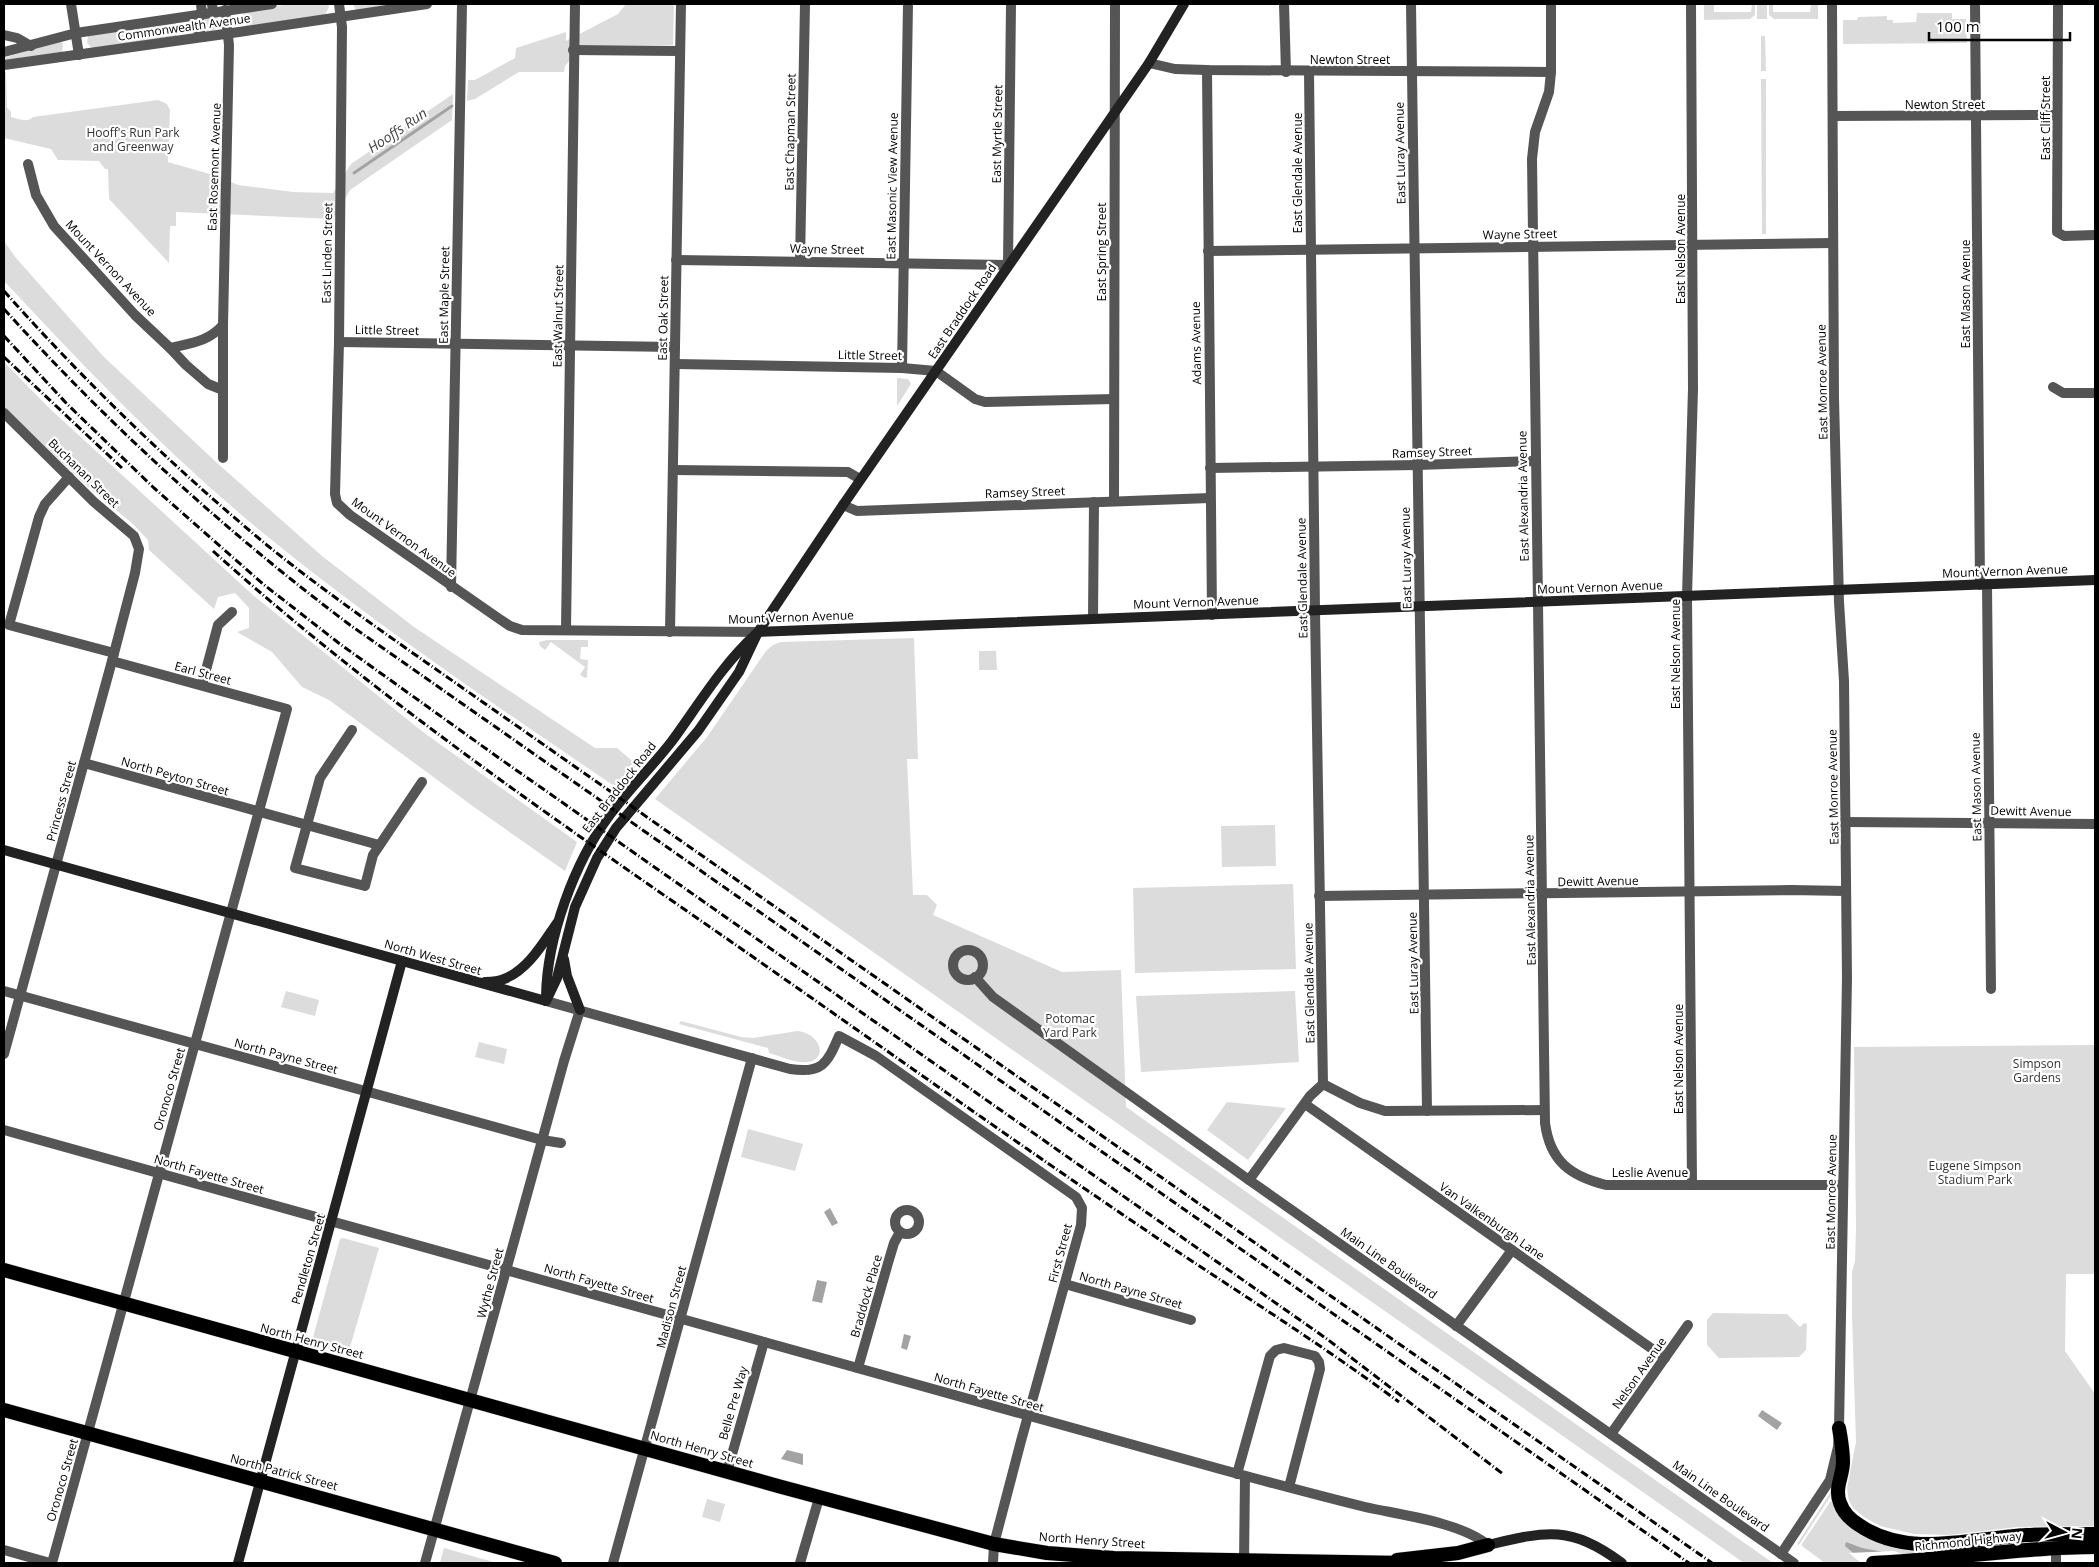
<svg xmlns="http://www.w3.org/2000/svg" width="2099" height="1567" font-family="'Open Sans',sans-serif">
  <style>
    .green { fill: #dcdcdc }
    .water { fill: #a3a3a3 }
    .pier { fill: #fff }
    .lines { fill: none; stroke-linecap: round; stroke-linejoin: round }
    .stream { stroke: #a3a3a3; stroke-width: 3 }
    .trunk-casing { stroke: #dbdbdb; stroke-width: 15 }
    .minor { stroke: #555; stroke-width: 10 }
    .tertiary { stroke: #555; stroke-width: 10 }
    .secondary { stroke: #222; stroke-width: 10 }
    .trunk { stroke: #000; stroke-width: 14 }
    .rail { stroke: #000; stroke-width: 3; stroke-dasharray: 8 2.5 1 2.5; stroke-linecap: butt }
    .labels { text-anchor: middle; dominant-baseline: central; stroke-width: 4.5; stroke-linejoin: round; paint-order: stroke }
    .street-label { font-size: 12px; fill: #000; stroke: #fff }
    .park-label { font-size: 12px; fill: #333; stroke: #fff }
    .water-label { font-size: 14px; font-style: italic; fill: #444; stroke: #fff }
  </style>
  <rect width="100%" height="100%" fill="#fff"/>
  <g class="green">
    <polygon points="291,4 328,4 329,7 325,15 247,26 241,21 242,15 248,10"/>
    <polygon points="353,4 405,4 356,10"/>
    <polygon points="626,4 674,4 673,45 583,45 565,66 564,72 519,72 475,99 467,101 468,80 475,80 515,58 516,48 566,32 566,41 618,14"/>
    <polygon points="1704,4 1714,4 1714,12 1751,12 1752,4 1755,4 1755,15 1750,19 1704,20"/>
    <rect x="1757" y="4" width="10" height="15"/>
    <polygon points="1769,4 1773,4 1773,12 1810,12 1811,4 1818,4 1818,19 1774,19 1769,15"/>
    <polygon points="1917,13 1952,13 1952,19 1966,19 1967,43 1843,44 1843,20 1857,20 1858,17 1887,16 1887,20 1893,20 1893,23 1916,22"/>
    <polygon points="217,16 221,22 219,29 207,32 200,29 200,20"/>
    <polygon points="175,22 180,30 176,36 92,48 87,43 88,36"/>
    <polygon points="1761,36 1765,36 1766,71 1761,71"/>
    <polygon points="56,42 61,42 63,44 62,52 4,60 4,58"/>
    <path d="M 4,72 L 6,72 L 7,107 L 11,112 L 11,117 C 18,119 27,123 33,117 L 158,100 L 167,104 L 170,110 L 168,162 L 220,177 L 238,185 L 293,192 L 333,193 L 351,164 L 453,94 L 452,120 L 350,190 L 333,219 L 176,212 L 176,226 L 170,226 L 169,263 L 109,199 L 108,169 L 105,169 L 99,161 L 58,160 L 51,149 L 4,138 Z"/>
    <polygon points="1761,79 1766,79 1766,234 1762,234"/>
    <path d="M 4,241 L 16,258 L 104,357 L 216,462 L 322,556 L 414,627 L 595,748 L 617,748 L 637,765 L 617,788 C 494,704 365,618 251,523 C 163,449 83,366 5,282 Z"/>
    <polygon points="4,362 48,407 254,596 423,732 577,842 565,871 474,807 329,700 302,687 272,652 237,632 249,628 249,608 235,593 218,597 214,609 149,550 148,540 133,524 88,487 4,407"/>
    <polygon points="897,378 908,379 911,384 897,406"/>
    <polygon points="914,638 918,759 907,759 913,895 927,895 937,905 933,915 1062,972 1121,970 1126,1107 1773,1563 1744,1563 655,799 707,737 766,651 773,645 781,642"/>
    <polygon points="547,640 588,640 588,647 581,647 580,659 588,660 587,677 585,678 580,675 585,667 551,642 545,650 540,646 539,642"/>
    <polygon points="979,651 996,651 997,670 979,670"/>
    <polygon points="1275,825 1276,866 1222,867 1221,826"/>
    <polygon points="1293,884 1296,969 1135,973 1133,888"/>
    <polygon points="286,991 319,1000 315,1016 281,1007"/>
    <polygon points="1295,991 1299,1062 1141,1072 1136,996"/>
    <path d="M 681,1021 L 741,1037 L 753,1038 L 798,1031 C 821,1034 828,1059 808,1062 C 796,1064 780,1056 769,1053 L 768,1048 L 679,1024 Z"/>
    <polygon points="479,1042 507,1049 504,1064 475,1057"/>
    <polygon points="2095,1045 2095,1274 2066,1274 2065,1351 2095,1394 2095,1526 2017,1527 1949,1535 1914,1534 1880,1526 1864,1517 1853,1508 1849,1501 1847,1488 1856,1442 1852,1316 1852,1272 1855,1261 1856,1228 1854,1047"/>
    <polygon points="1227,1102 1286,1108 1248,1160 1207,1130"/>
    <polygon points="748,1129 803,1144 795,1171 741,1157"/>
    <polygon points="343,1238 379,1248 348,1354 314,1344 312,1341 340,1239"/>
    <polygon points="1713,1313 1787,1314 1800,1327 1804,1323 1807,1324 1806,1350 1799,1357 1719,1358 1707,1345 1707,1320"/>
    <polygon points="1832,1490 1832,1494 1799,1545 1797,1544"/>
    <polygon points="707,1499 725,1504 720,1522 702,1517"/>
    <polygon points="1835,1500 1836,1506 1918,1550 1937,1563 1825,1563 1802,1546 1802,1544 1830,1502"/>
    <polygon points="444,1548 497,1563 440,1563"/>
  </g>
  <g class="water">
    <polygon points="830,1208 838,1223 832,1226 824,1212"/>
    <polygon points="817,1280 827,1282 822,1303 812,1301"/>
    <polygon points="904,1334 911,1336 907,1350 901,1348"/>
    <polygon points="1762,1410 1782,1423 1777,1430 1758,1416"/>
    <polygon points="787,1450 803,1454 803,1465 781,1459"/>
    <polygon points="1846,1542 1862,1548 1900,1555 1865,1563 1845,1546"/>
  </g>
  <polygon class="pier" points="1894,1551 1923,1561 1925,1563 1861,1563 1849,1553"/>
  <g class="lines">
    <polyline class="stream" points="354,173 452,106"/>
    <defs>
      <g id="trunk">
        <polyline points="4,1270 778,1486 994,1544 1047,1553 1114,1558 1407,1563"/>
        <polyline points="4,1410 555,1563"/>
        <path d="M 1839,1428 C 1841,1439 1843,1451 1843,1462 C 1843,1476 1834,1488 1840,1503 C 1843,1512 1851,1520 1859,1525 C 1908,1559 1972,1538 2027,1535 C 2049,1534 2072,1534 2095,1534"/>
        <polyline points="1397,1560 1458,1553 1488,1545"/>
        <path d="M 1873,1563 C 1947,1560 2021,1547 2095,1547"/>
      </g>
    </defs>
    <use href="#trunk" class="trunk-casing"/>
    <g class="minor">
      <polyline points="71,4 79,55"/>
      <path d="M 201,4 L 202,14 C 194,22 194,30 204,37"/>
      <polyline points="212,4 213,12"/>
      <polyline points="339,4 342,27 339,342 335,494 337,503 350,515 498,618 510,626 522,630 758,632"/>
      <polyline points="1284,4 1286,72"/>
      <polyline points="1411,4 1427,1111"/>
      <path d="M 1551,4 L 1551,72 L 1549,92 L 1535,132 L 1532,159 L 1545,1123 C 1550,1161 1570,1176 1606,1185 L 1843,1185"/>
      <polyline points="1691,4 1693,389 1687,596 1692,1184"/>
      <polyline points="1975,4 1980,585"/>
      <polyline points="2058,4 2057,232 2064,236 2095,235"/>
      <polyline points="4,35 17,38 31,46"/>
      <polyline points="573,50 680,51"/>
      <polyline points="1149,63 1175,69 1207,70 1551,72"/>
      <polyline points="1207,70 1212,615"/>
      <polyline points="1309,72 1315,611 1323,1084 1360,1103 1385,1111 1544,1110"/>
      <polyline points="1833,116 2057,115"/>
      <polyline points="28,164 36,195 54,226 135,315 170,348 186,365 208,384 223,390"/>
      <polyline points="1208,251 1833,243"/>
      <polyline points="676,260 1008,265 1011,4"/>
      <polyline points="800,261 805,4"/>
      <polyline points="339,342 675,347"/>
      <path d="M 170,348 C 191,343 208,342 223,325"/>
      <polyline points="675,364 902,368 936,371 975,399 985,402 1114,399"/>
      <polyline points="902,368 908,4"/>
      <polyline points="2053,387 2063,393 2095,393"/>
      <polyline points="4,413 94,502 134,536 139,549 135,573 112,661 4,1054"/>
      <polyline points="223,458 223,325 229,45 225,10"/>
      <polyline points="1210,468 1418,465 1535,461"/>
      <polyline points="673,470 848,472 860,479"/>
      <polyline points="69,477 45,504 39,517 9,625 114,653"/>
      <polyline points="1114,501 1115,4"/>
      <polyline points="843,505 857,511 1210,498"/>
      <polyline points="1987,585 1991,989"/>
      <polyline points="451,587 462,4"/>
      <polyline points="1093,618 1094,502"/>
      <polyline points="566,629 575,4"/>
      <polyline points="670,632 681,4"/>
      <polyline points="202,685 218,625 232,612"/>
      <polyline points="352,730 320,778 295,868 365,886 373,855 422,782"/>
      <polyline points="84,763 379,845"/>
      <polyline points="1846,822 2095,824"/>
      <polyline points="1319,896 1791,890 1846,891"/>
      <polyline points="4,991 542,1140 561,1143"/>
      <polyline points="1305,1104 1665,1358"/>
      <path d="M 4,1130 L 1220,1469 C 1268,1482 1316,1495 1365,1507 C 1401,1515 1460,1522 1488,1545"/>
      <polyline points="1249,1180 1310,1096 1323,1084"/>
      <circle cx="907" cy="1222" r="12"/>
      <polyline points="1065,1284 1191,1320"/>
      <polyline points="1456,1326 1512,1250"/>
      <polyline points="858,1368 888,1263 894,1243 900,1232"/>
      <polyline points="1611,1434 1688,1325"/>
      <polyline points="727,1472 764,1342"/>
      <polyline points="1237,1474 1270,1356 1276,1350 1284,1348 1315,1356 1319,1362 1320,1369 1289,1487"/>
      <polyline points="4,1550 50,1563"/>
      <polyline points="52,1563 287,709 112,661"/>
      <polyline points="1244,1563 1245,1476"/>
    </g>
    <g class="tertiary">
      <polyline points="4,52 76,33 272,4"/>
      <polyline points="4,65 239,32 427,4"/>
      <circle cx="968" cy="965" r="15"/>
      <polyline points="975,977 993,997 1249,1180 1794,1563"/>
      <path d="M 546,1001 L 790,1069 C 822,1074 827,1064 839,1036 L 876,1056 L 1076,1197 L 1082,1208 L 1081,1225 L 1021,1441 L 994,1544 L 993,1563"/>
      <polyline points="2056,1547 2056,1563"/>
      <polyline points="1781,1554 1830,1480 1838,1447 1839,1428 1847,978 1844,681 1839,602 1834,398 1832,4"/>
      <polyline points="425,1563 564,1061 580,1010"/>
      <polyline points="613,1563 752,1058"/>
      <polyline points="800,1563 819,1498"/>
    </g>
    <g class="secondary">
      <polyline points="758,632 2095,580"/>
      <polyline points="4,850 546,1001"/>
      <polyline points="564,959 567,976 580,1010"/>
      <path d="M 485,982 C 491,982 498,982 504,979 C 528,970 543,943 557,923"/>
      <path d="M 546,996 C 547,938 574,863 609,816 C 628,790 652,767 672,741 C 699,704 722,665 756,634"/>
      <polyline points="546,1001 557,978 575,907 597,858 616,828 698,731 739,672 758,632 843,505 1149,63 1184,4"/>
      <path d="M 1488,1545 C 1547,1531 1570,1525 1622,1563"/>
      <polyline points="238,1563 402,961"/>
    </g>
    <use href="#trunk" class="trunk"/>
    <g class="rail">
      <path d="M 4,291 C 85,382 174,468 268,546 C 319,587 373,625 427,663 L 1712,1563"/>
      <path d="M 4,309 C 109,425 225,531 350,625 L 1689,1563"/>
      <polyline points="4,336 67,404 154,488 263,584 340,644 499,758 1327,1339 1503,1474"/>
      <polyline points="4,357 123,469"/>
      <path d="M 213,551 C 355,679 511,789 668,898 C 825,1006 980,1118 1138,1225 C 1225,1284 1314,1339 1399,1402"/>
    </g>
  </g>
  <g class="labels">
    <g class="street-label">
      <text transform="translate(184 27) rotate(-8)">Commonwealth Avenue</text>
      <text x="1350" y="59">Newton Street</text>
      <text x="1945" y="104">Newton Street</text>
      <text transform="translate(2045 118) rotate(-90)">East Cliff Street</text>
      <text transform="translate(790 132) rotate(-89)">East Chapman Street</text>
      <text transform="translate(997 134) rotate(-89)">East Myrtle Street</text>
      <text transform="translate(1400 153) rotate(-91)">East Luray Avenue</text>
      <text transform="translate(214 167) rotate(-88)">East Rosemont Avenue</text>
      <text transform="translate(1297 173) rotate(-90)">East Glendale Avenue</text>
      <text transform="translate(892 186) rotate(-89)">East Masonic View Avenue</text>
      <text transform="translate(1520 234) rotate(-1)">Wayne Street</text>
      <text transform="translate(827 249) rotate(1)">Wayne Street</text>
      <text transform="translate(1680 249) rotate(-90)">East Nelson Avenue</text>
      <text transform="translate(1101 252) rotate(-90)">East Spring Street</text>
      <text transform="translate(327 253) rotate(-89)">East Linden Street</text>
      <text transform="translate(111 268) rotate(47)">Mount Vernon Avenue</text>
      <text transform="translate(1965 294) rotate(-90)">East Mason Avenue</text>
      <text transform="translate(444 295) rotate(-89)">East Maple Street</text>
      <text transform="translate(962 311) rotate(-56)">East Braddock Road</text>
      <text transform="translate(558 316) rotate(-89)">East Walnut Street</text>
      <text transform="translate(663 318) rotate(-89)">East Oak Street</text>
      <text transform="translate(387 330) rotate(1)">Little Street</text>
      <text transform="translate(1196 343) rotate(-91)">Adams Avenue</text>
      <text transform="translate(870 355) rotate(1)">Little Street</text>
      <text transform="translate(1822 382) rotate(-91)">East Monroe Avenue</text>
      <text transform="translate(1432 452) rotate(-2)">Ramsey Street</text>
      <text transform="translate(84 473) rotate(44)">Buchanan Street</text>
      <text transform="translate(1025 492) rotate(-2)">Ramsey Street</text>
      <text transform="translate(1523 496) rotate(-91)">East Alexandria Avenue</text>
      <text transform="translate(404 537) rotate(36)">Mount Vernon Avenue</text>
      <text transform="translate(1406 558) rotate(-91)">East Luray Avenue</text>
      <text transform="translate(2005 571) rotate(-2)">Mount Vernon Avenue</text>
      <text transform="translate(1302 578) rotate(-91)">East Glendale Avenue</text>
      <text transform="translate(1600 587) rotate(-2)">Mount Vernon Avenue</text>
      <text transform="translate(1196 602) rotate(-2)">Mount Vernon Avenue</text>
      <text transform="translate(791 617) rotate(-2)">Mount Vernon Avenue</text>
      <text transform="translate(1675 654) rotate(-90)">East Nelson Avenue</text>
      <text transform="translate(203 673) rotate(15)">Earl Street</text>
      <text transform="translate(175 776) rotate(16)">North Peyton Street</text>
      <text transform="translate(619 787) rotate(-52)">East Braddock Road</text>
      <text transform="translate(1833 787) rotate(-91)">East Monroe Avenue</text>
      <text transform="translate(1976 787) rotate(-91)">East Mason Avenue</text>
      <text transform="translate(61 801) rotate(-75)">Princess Street</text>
      <text transform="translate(2031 811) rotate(1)">Dewitt Avenue</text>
      <text transform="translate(1598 881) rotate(-1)">Dewitt Avenue</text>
      <text transform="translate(1530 900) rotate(-91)">East Alexandria Avenue</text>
      <text transform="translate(433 957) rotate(16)">North West Street</text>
      <text transform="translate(1413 963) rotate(-91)">East Luray Avenue</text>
      <text transform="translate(1309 983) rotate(-91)">East Glendale Avenue</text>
      <text transform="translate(286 1056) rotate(15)">North Payne Street</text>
      <text transform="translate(1678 1059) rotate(-90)">East Nelson Avenue</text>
      <text transform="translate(169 1089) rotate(-74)">Oronoco Street</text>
      <text x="1650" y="1172">Leslie Avenue</text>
      <text transform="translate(209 1174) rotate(16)">North Fayette Street</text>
      <text transform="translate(1831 1192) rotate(-89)">East Monroe Avenue</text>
      <text transform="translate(1492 1221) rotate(35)">Van Valkenburgh Lane</text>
      <text transform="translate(1060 1253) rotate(-75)">First Street</text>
      <text transform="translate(308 1259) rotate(-74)">Pendleton Street</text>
      <text transform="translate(1389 1263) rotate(35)">Main Line Boulevard</text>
      <text transform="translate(490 1283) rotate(-75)">Wythe Street</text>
      <text transform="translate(599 1283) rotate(16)">North Fayette Street</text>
      <text transform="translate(1131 1290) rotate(16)">North Payne Street</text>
      <text transform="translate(866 1296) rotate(-74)">Braddock Place</text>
      <text transform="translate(671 1307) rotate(-75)">Madison Street</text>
      <text transform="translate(312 1341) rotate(15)">North Henry Street</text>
      <text transform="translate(1639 1373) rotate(-55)">Nelson Avenue</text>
      <text transform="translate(989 1392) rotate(16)">North Fayette Street</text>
      <text transform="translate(733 1403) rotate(-74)">Belle Pre Way</text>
      <text transform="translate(702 1449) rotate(16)">North Henry Street</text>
      <text transform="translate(284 1472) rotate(15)">North Patrick Street</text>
      <text transform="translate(62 1480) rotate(-74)">Oronoco Street</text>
      <text transform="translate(1721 1496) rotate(35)">Main Line Boulevard</text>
      <text transform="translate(1092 1540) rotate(4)">North Henry Street</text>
      <text transform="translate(1968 1541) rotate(-6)">Richmond Highway</text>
    </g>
    <g class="park-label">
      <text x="133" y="132">Hooff's Run Park<tspan x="133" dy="14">and Greenway</tspan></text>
      <text x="1070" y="1018">Potomac<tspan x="1070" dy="14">Yard Park</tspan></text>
      <text x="2037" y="1063">Simpson<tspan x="2037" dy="14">Gardens</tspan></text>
      <text x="1975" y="1165">Eugene Simpson<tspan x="1975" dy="14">Stadium Park</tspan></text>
    </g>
    <g class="water-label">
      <text transform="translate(397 130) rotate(-34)">Hooffs Run</text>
    </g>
  </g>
  <rect width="2099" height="1567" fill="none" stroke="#000000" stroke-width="10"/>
  <g transform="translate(2064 1532) rotate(96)" stroke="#ffffff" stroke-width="4" paint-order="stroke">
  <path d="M0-4L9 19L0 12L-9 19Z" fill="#000000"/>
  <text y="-8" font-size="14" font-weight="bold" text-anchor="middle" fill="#000000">N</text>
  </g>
  <path d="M1929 32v8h141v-8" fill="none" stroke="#000000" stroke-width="2.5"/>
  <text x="1936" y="32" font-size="15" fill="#000000" stroke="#ffffff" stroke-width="4" paint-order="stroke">100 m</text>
</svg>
